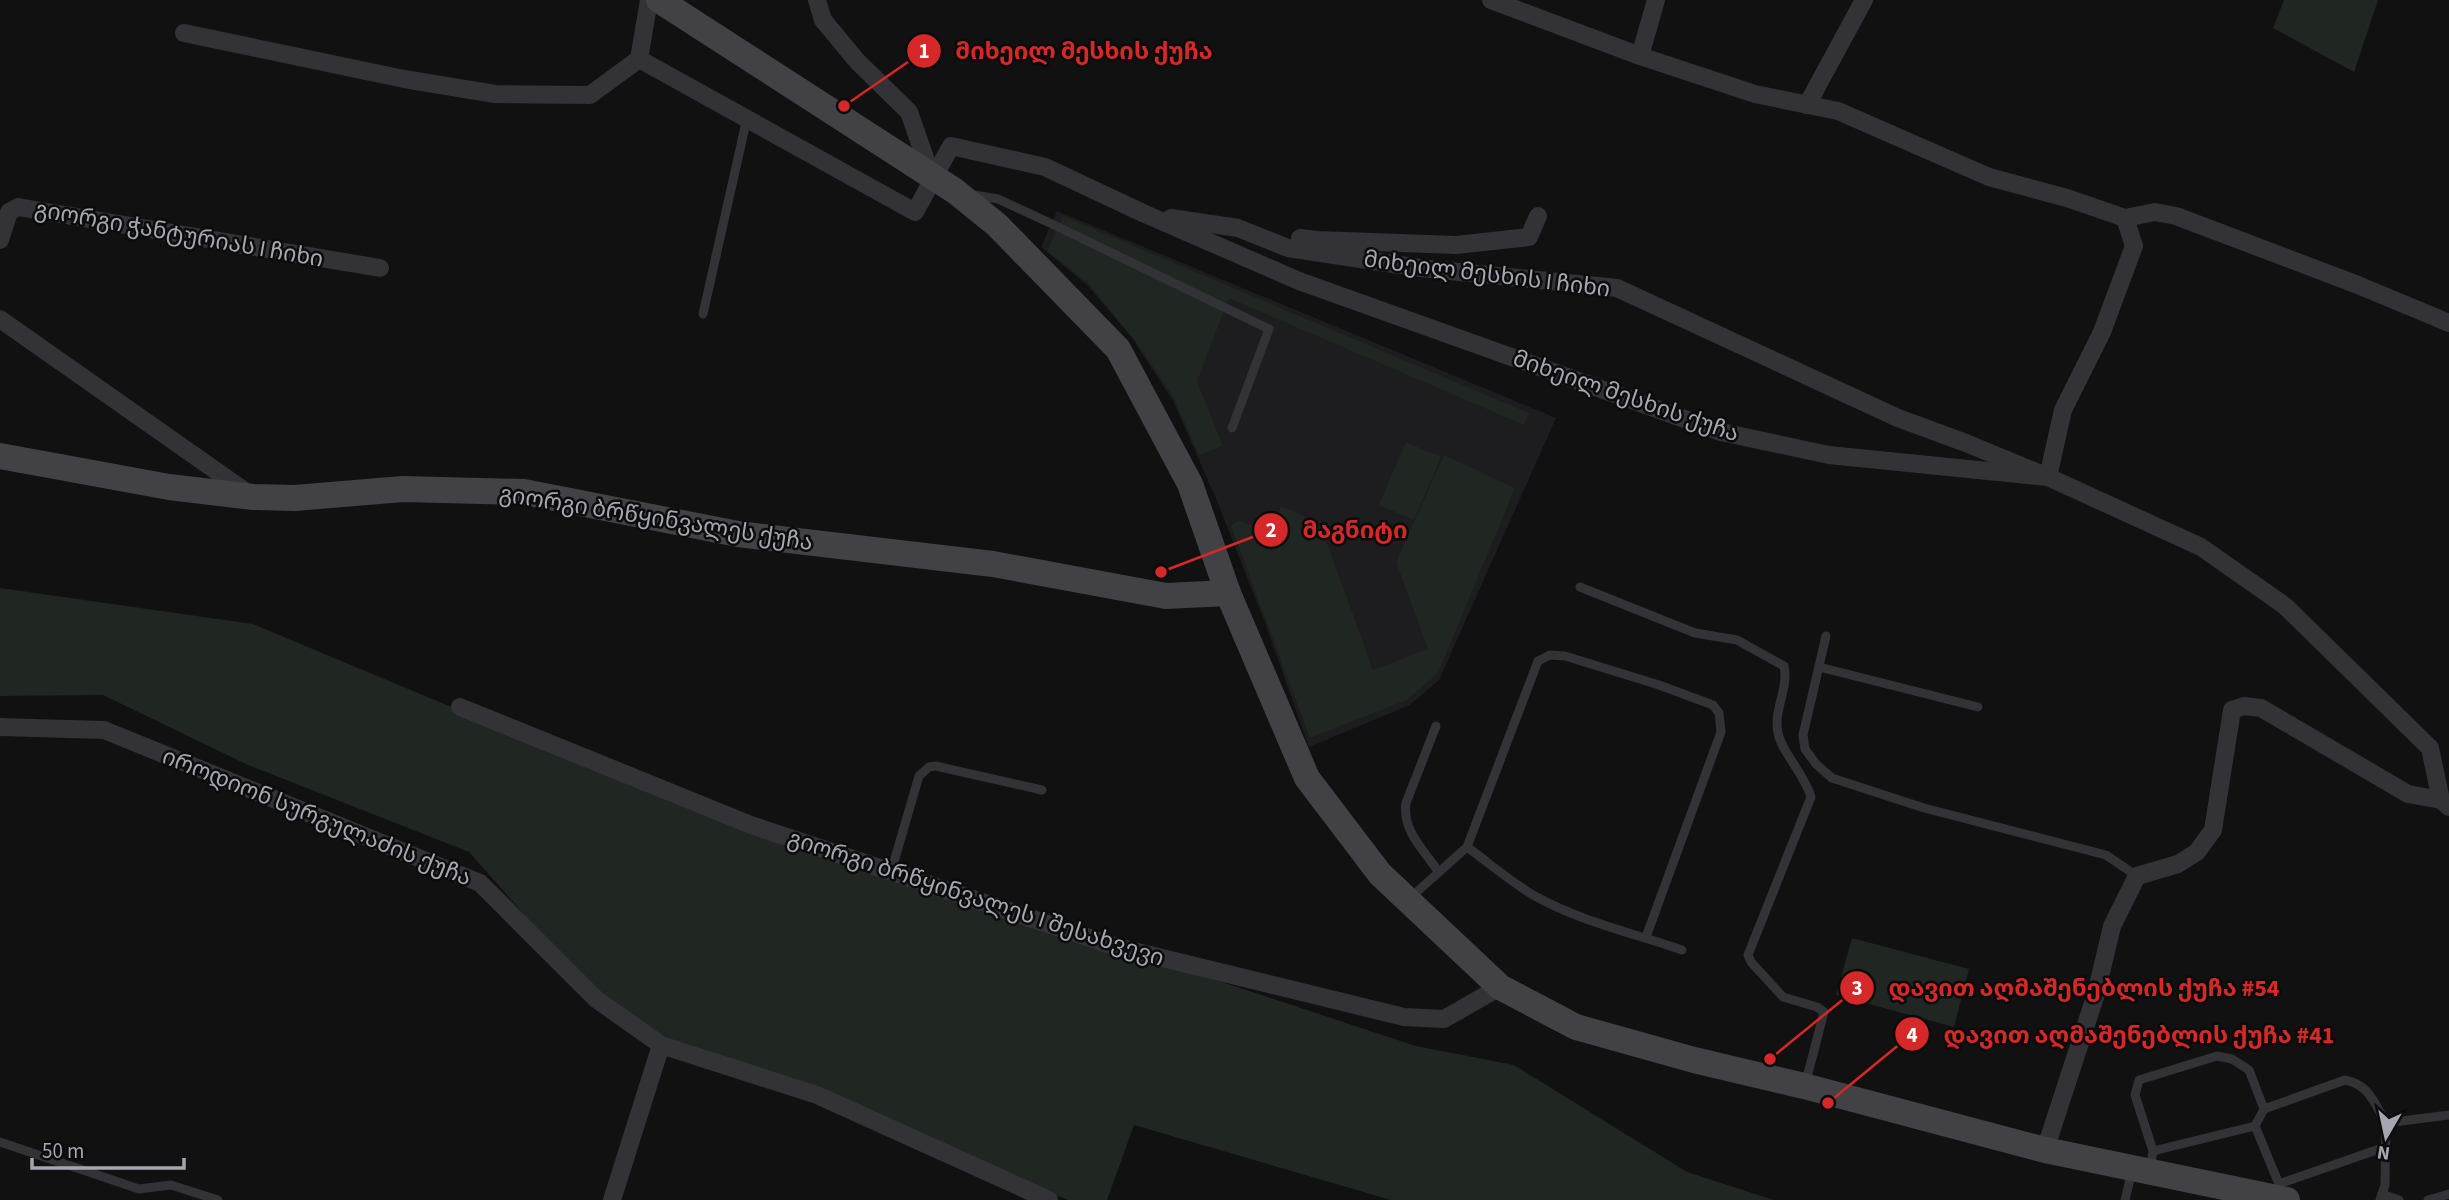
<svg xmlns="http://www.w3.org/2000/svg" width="2449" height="1200" font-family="'Source Sans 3','Noto Sans Georgian',sans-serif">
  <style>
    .built { fill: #1d1d1f }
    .green { fill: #202621 }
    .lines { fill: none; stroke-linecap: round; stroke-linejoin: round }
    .lane { stroke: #323237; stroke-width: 9 }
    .street { stroke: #323237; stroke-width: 18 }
    .secondary { stroke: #414146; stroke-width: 26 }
    .labels { text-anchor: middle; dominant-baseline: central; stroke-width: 5; stroke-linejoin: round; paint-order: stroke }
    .street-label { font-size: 23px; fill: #a4a6b1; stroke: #0c0c0d }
    .leader { fill: none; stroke: #d62828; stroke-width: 2.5 }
    .callout-dot { fill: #d62828; stroke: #0c0c0d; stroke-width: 2.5 }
    .mark-label { font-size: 21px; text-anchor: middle; font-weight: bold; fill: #fff }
    .callout-label { font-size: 24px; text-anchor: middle; font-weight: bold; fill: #d62828; stroke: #0c0c0d; stroke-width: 5; stroke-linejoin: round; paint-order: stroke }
  </style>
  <rect width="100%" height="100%" fill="#111112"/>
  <polygon class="built" points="1057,211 1556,418 1439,680 1410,705 1309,747 1265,623 1217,501 1173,401 1132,338 1088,286 1041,247"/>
  <g class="green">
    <polygon points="2284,0 2378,0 2354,72 2273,28"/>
    <polygon points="1063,216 1529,413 1524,425 1229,298 1197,381 1223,446 1199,455 1173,396 1133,338 1088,283 1047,251"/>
    <polygon points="1406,442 1441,457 1414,520 1379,505"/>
    <polygon points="1444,455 1515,488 1438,673 1407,700 1310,738 1231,526 1238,520 1271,533 1281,506 1313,520 1322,529 1373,670 1428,649 1396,562"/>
    <polygon points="0,588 253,624 688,806 1416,1046 1514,1065 1687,1172 1774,1200 1391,1200 1134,1125 1107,1200 1068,1200 690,1049 613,1014 469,852 248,765 103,695 0,696"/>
    <polygon points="1852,938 1969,969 1954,1027 1836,995"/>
  </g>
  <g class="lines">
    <g class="lane">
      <polyline points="974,195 998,199 1052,224 1269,329 1232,428"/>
      <polyline points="703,314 747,118"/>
      <path d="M 1580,587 L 1695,633 L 1737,640 L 1784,666 C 1789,689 1773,710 1778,733 C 1782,753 1804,773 1811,797 L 1748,955 L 1751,962 L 1783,997 L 1817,1007 L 1824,1012 L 1805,1085"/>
      <polyline points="1826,636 1803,735 1805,749 1816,764 1832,778 1924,808 2106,855 2137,876"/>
      <polyline points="1819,667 1978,707"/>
      <path d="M 1436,726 L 1406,803 C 1402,830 1423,849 1438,871"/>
      <polyline points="1467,847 1538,661 1550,655 1565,656 1659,685 1713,705 1719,713 1721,732 1646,937"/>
      <polyline points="891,872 919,776 929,767 936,766 1042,790"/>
      <path d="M 1410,898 L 1467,847 C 1489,863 1510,881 1533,895 C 1579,921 1633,933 1682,950"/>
      <polyline points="2255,1126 2279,1184 2385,1147"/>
      <polyline points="0,1142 139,1189 171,1185 218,1200"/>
      <polyline points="2153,1151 2255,1126 2264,1109"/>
      <path d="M 2150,1170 L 2153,1151 L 2135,1095 L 2139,1080 L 2217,1056 L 2232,1059 L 2249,1070 L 2264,1109 L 2345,1080 C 2370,1085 2374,1103 2386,1123"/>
      <polyline points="2382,1194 2399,1200"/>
      <polyline points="2125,1200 2132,1171"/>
      <polyline points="2380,1200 2385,1185 2386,1123 2449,1115"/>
      <polyline points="2428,1200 2449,1194"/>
    </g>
    <g class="street">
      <polyline points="817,0 823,20 857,61 909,112 932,178"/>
      <polyline points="1491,0 1640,56 1755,94 1838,111 1989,177 2067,198 2125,218 2155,212 2176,216 2358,285 2449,323"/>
      <polyline points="184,33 404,79 495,94 590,95 639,59 649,0"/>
      <polyline points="1640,56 1656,0"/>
      <polyline points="639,59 915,212 951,146 1045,167 1145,214 1299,281 1721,432 1829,455 2048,477 2201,547 2285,606 2430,748 2441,800 2449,807"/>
      <polyline points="1807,105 1864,0"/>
      <polyline points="1171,218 1238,228 1288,248 1420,268 1617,288 1898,418 1966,443 2048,477 2063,410 2102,332 2134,246 2125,218"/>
      <polyline points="1300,238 1317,240 1456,245 1529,237 1538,216"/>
      <polyline points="0,240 9,212 18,207 380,268"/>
      <polyline points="0,319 249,494"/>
      <polyline points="460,707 751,825 1117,947 1404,1017 1444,1019 1500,987"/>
      <polyline points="0,727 104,730 480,883 596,999 661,1045 817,1095 1049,1200"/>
      <polyline points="2045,1150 2096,994 2112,926 2137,876 2178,864 2197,852 2213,830 2232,710 2244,706 2261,708 2408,794 2441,800"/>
      <polyline points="612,1200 661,1045"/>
    </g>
    <g class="secondary">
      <polyline points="659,0 955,191 997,225 1118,349 1190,484 1228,593 1307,778 1380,874 1500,987 1576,1027 1694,1060 1804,1086 2045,1150 2287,1200"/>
      <polyline points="0,456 169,487 253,497 295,498 403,489 524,492 738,534 993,564 1166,596 1228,593"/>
    </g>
  </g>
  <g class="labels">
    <g class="street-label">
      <text transform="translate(179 234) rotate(10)">გიორგი ჭანტურიას I ჩიხი</text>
      <text transform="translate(1487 274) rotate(7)">მიხეილ მესხის I ჩიხი</text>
      <text transform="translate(1626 396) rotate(19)">მიხეილ მესხის ქუჩა</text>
      <text transform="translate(656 518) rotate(9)">გიორგი ბრწყინვალეს ქუჩა</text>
      <text transform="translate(317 817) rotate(22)">იროდიონ სურგულაძის ქუჩა</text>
      <text transform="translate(976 898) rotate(18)">გიორგი ბრწყინვალეს I შესახვევი</text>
    </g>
  </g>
  <path class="leader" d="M844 106L924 51M1161 572L1271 530M1770 1059L1857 988M1828 1103L1912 1034"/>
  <g class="callout-dot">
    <circle cx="844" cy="106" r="7"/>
    <circle cx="1161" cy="572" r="7"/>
    <circle cx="1770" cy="1059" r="7"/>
    <circle cx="1828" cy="1103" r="7"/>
    <circle cx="924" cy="51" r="18"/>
    <circle cx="1271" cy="530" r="18"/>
    <circle cx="1857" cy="988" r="18"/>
    <circle cx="1912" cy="1034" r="18"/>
  </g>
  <g class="mark-label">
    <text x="924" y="58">1</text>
    <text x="1271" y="537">2</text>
    <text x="1857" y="995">3</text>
    <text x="1912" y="1042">4</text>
  </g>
  <g class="callout-label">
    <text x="1084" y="59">მიხეილ მესხის ქუჩა</text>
    <text x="1355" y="538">მაგნიტი</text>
    <text x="2084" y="996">დავით აღმაშენებლის ქუჩა #54</text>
    <text x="2139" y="1043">დავით აღმაშენებლის ქუჩა #41</text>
  </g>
  <g transform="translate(2386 1137) rotate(189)" stroke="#0c0c0d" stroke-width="5" paint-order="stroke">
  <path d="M0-5L12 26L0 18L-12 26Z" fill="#a4a6b1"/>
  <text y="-10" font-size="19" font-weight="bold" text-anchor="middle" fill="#a4a6b1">N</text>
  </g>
  <path d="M32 1158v10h152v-10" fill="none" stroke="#a4a6b1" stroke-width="3.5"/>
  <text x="42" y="1158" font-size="21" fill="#a4a6b1" stroke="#0c0c0d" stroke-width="5" paint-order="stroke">50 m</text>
</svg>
